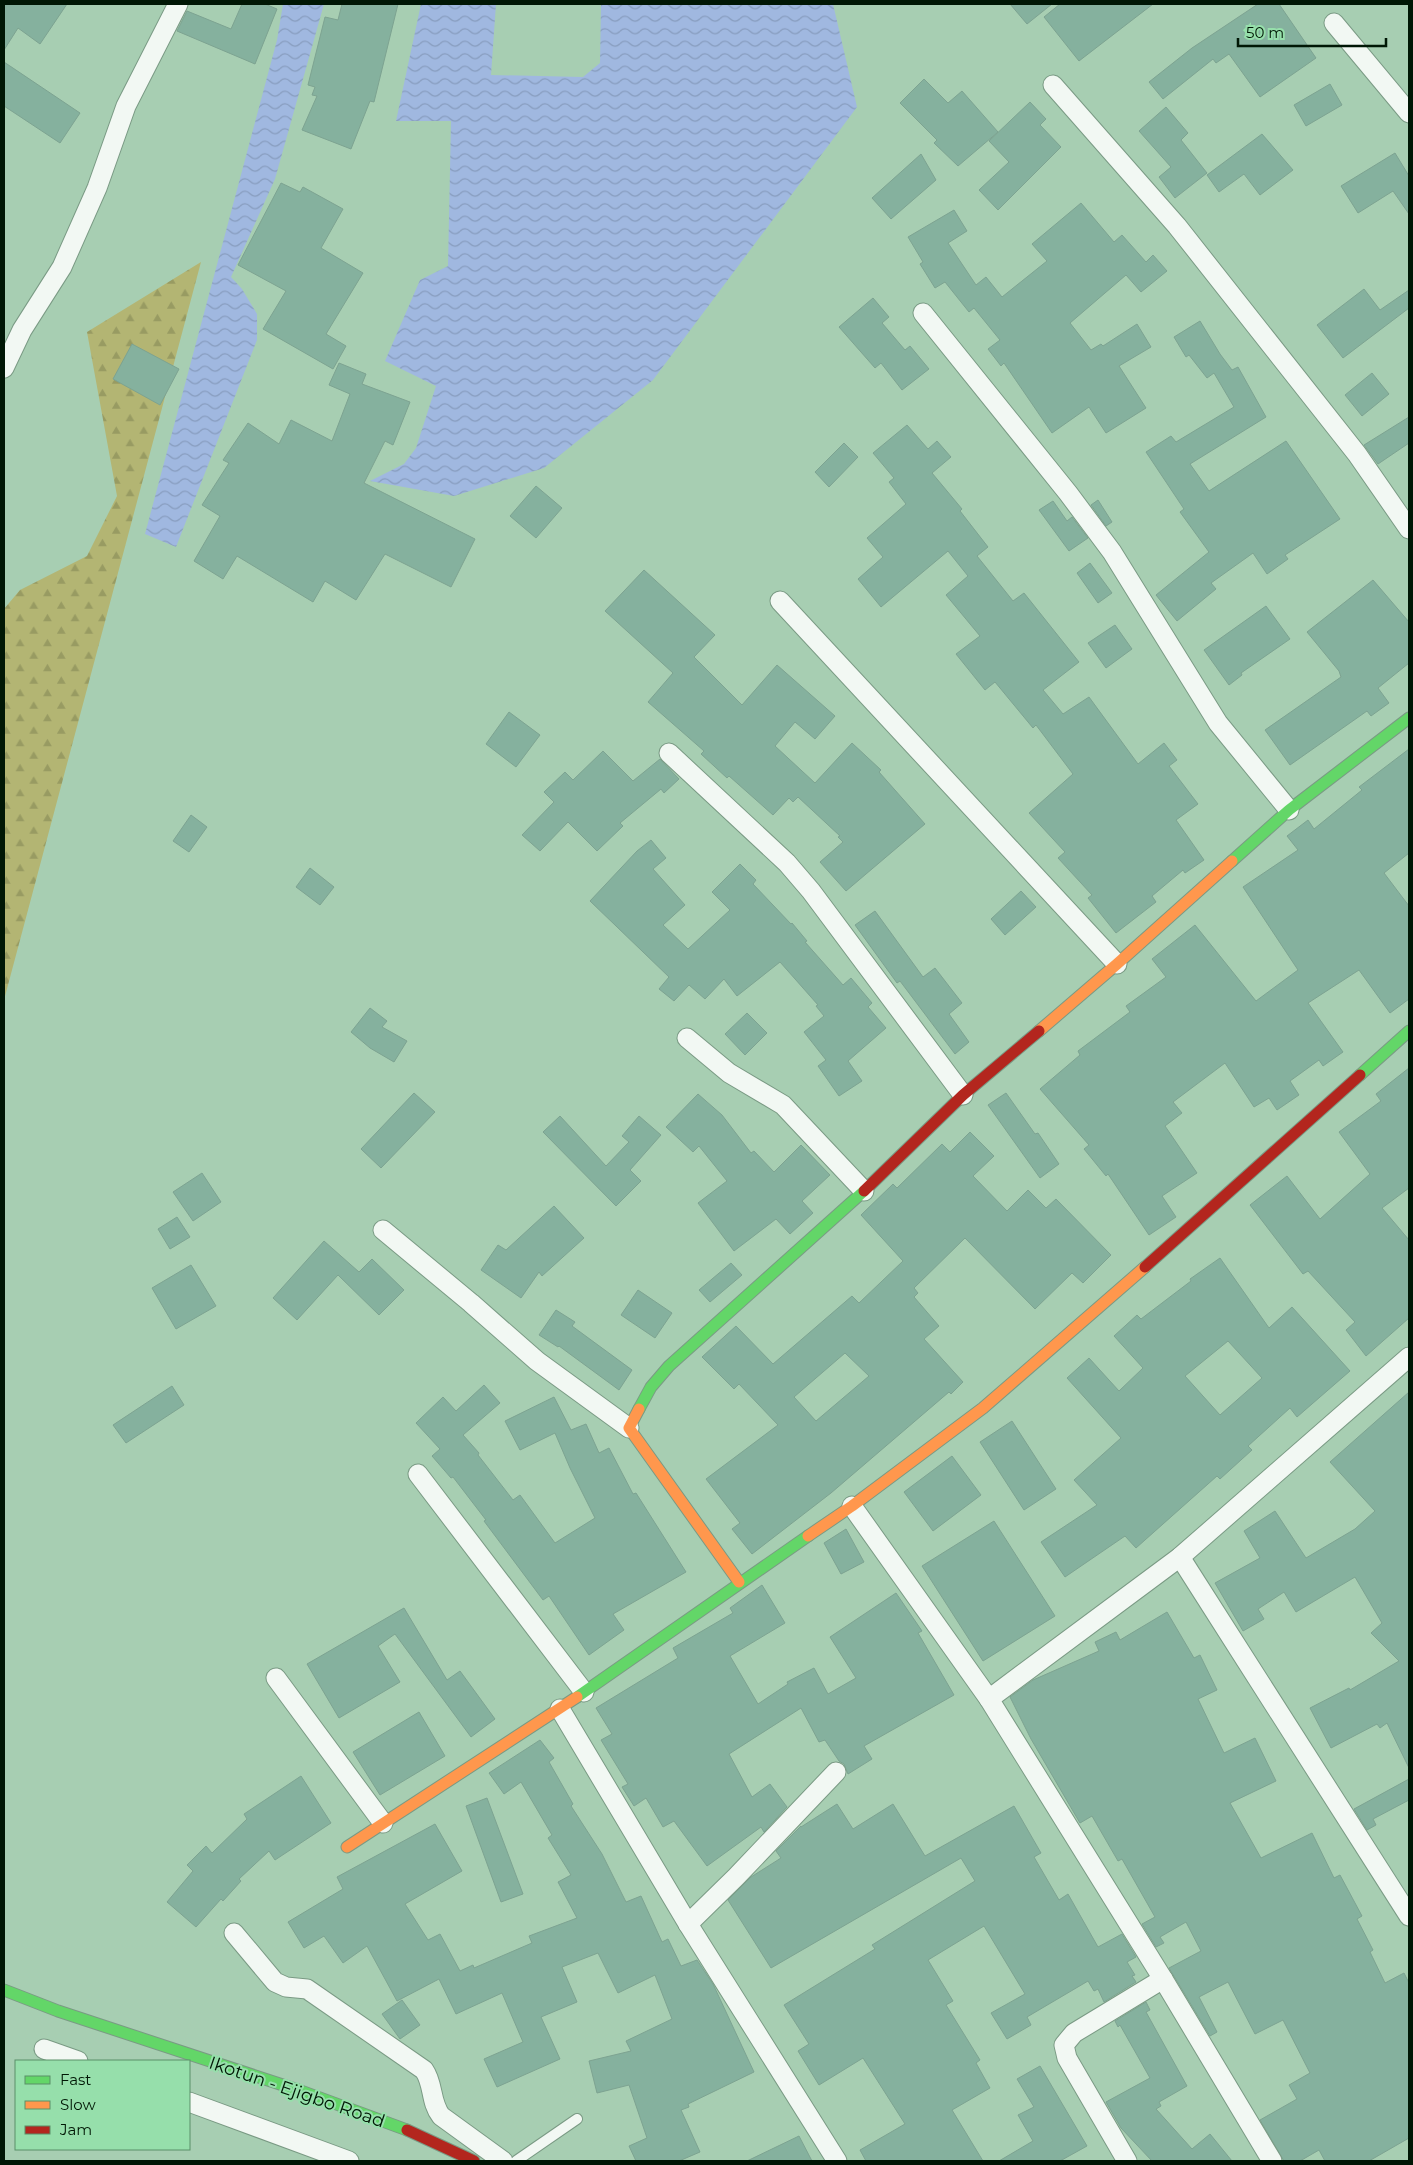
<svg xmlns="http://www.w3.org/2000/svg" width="1413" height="2165" font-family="Montserrat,sans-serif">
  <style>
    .forest { fill: url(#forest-firs) }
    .water { fill: url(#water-waves) }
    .building { fill: #85b19e; stroke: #7da391; fill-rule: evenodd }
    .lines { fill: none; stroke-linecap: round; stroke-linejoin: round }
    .lane-casing { stroke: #7a9a84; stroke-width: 12 }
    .street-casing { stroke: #7a9a84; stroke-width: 21 }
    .fast-casing { stroke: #7a9a84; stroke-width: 13 }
    .slow-casing { stroke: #7a9a84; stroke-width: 13 }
    .jam-casing { stroke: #7a9a84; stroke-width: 13 }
    .lane { stroke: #f2f8f3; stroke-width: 10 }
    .street { stroke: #f2f8f3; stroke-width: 19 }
    .fast { stroke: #63d668; stroke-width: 11 }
    .slow { stroke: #ff974d; stroke-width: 11 }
    .jam { stroke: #b3261e; stroke-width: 11 }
    .labels { text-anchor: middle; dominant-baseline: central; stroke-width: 4; stroke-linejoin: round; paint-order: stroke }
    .street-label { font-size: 18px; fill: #001705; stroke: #96dfab }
  </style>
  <defs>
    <pattern id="forest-firs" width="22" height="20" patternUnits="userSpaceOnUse" patternTransform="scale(1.25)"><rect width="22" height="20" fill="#b3b573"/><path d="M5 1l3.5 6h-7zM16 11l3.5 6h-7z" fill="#989b62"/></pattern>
    <pattern id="water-waves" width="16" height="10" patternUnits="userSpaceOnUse" patternTransform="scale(1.25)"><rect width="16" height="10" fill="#a0b8e0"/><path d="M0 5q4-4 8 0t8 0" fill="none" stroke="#889dbf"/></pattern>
  </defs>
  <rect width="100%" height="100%" fill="#a7ceb2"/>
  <polygon class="forest" points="201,262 4,1000 4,609 20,590 87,556 117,496 87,332"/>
  <g class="water">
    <polygon points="283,4 324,4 275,179 231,277 242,289 257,314 257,340 176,547 145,534 277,40"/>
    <polygon points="421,4 496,4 491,75 583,77 600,63 601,4 833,4 857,107 653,380 544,468 454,496 370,481 404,464 416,448 436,386 385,361 420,280 448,266 451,121 396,121"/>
  </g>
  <g class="building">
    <polygon points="4,4 67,4 40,44 18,28 4,50"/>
    <polygon points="242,4 265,4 277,9 255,64 177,31 187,11 231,29"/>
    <polygon points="342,4 398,4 374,102 370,101 351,149 302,130 317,96 312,95 315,87 308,85 325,17 338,20"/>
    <polygon points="1010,4 1052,4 1027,24"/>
    <polygon points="1060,4 1153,4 1079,61 1044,17"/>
    <polygon points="1258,4 1279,4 1316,58 1260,97 1229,54 1216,63 1213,59 1163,99 1149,82 1192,48"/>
    <polygon points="4,62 80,113 60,143 4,106"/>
    <polygon points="924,79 948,103 962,91 998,132 958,166 934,143 937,140 900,103"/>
    <polygon points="1330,84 1342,105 1306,126 1294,105"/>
    <polygon points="1030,102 1046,119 1040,125 1061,147 998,210 979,190 1009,162 989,141"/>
    <polygon points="1166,107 1188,133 1181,140 1207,173 1175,198 1159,177 1171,167 1139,131"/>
    <polygon points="1262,134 1293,170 1260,195 1244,174 1219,192 1207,175"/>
    <polygon points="1395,153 1409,176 1409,214 1393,191 1358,213 1341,186"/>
    <polygon points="921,154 936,180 891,219 872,198"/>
    <polygon points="281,183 300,192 303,187 343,209 321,248 363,273 326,334 346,346 333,369 263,329 286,291 238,265"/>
    <polygon points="1081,203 1114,242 1122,235 1146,262 1153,255 1167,271 1141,292 1126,275 1070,323 1091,350 1101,344 1103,346 1137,324 1151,347 1119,366 1146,408 1106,433 1089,407 1052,433 1004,363 1001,366 988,349 1000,340 974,308 969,312 945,282 935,288 920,264 923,262 908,237 954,210 967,231 948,243 976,285 986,277 1002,297 1047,261 1032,244"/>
    <polygon points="1364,289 1380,310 1409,290 1409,308 1343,358 1317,325"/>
    <polygon points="873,298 889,317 882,323 905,350 910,346 929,369 902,390 881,363 875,368 839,327"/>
    <polygon points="1200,321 1220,354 1232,370 1238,367 1266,417 1190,464 1209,491 1286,441 1340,519 1285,555 1288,559 1267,574 1253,553 1211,583 1216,589 1177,621 1156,595 1209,552 1180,512 1184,509 1146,452 1171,436 1176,442 1234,407 1214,373 1207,378 1189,355 1186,357 1174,337"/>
    <polygon points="132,344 179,369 160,405 113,379"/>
    <polygon points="339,363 366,374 362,384 410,402 393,445 385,441 364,483 475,539 451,587 385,554 356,600 325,581 313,602 237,556 223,579 194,561 220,516 202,505 229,463 223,460 248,423 279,444 291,420 332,441 350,394 329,385"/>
    <polygon points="1372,373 1389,394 1362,416 1345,395"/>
    <polygon points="1409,417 1409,443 1378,464 1364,445"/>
    <polygon points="907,425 928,449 937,441 951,457 932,473 962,509 960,511 988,547 977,556 1013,601 1024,593 1079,662 1043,690 1063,714 1089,697 1138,764 1164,743 1177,760 1169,766 1198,804 1176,820 1204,860 1185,873 1183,870 1152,896 1156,902 1116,933 1088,898 1092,895 1058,858 1065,852 1029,813 1073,774 1036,725 1033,728 995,682 985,690 956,654 980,636 946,595 968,576 948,551 881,607 858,579 883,557 867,538 906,504 889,482 894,478 873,453"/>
    <polygon points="844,443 858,457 829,487 815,472"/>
    <polygon points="536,486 562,508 536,538 510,516"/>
    <polygon points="1098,500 1112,522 1106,526 1091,505"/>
    <polygon points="1053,501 1067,521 1072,517 1088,538 1069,551 1039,510"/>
    <polygon points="1090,563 1112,593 1098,603 1077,573"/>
    <polygon points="644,570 715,635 694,657 742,705 777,665 835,716 815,739 795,722 775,746 815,783 852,743 881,770 879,772 925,824 846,891 820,862 843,842 838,837 840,836 798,797 793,802 789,798 773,815 729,776 727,778 701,754 704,751 648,702 673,673 605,611"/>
    <polygon points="1373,580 1409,622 1409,663 1378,688 1389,703 1371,716 1367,711 1290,765 1265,730 1341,677 1339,671 1307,632"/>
    <polygon points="1266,606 1290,639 1241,673 1242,675 1229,685 1204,650"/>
    <polygon points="1115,625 1132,649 1106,668 1088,643"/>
    <polygon points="509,712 540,735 516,767 486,744"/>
    <polygon points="1409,749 1409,853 1384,873 1409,906 1409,999 1390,1013 1359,970 1308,1003 1343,1052 1323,1066 1319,1060 1290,1081 1299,1095 1277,1110 1269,1098 1254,1107 1225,1063 1173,1102 1182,1113 1165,1126 1197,1173 1162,1196 1176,1217 1149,1235 1108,1174 1106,1176 1084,1149 1089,1145 1040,1089 1080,1055 1078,1051 1130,1012 1126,1006 1166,977 1152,959 1195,925 1256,1001 1298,970 1243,887 1298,850 1287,836 1308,820 1314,829 1362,790 1359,787"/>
    <polygon points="603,751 633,781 660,759 679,779 664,793 661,789 620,823 623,826 597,851 568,822 540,851 522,835 554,802 544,792 565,772 573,780"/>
    <polygon points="191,815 207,827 189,852 173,841"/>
    <polygon points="651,840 666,858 653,869 685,905 663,925 688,949 730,910 712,892 740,864 756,880 753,884 791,924 792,923 807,941 805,942 843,985 851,978 872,1003 868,1007 886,1028 848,1061 862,1081 839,1096 818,1066 826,1060 804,1032 824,1016 816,1006 818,1005 780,962 737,996 724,979 705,999 689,985 674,1001 659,989 669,977 590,901 637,851"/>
    <polygon points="310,868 334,887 320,905 296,887"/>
    <polygon points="1021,891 1036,907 1005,935 991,919"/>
    <polygon points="875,911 923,977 935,968 962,1003 949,1014 969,1042 955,1054 900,981 897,983 855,925"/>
    <polygon points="370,1008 387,1021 382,1027 407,1041 394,1062 370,1048 351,1032"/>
    <polygon points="747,1013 767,1033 745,1055 725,1034"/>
    <polygon points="1409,1068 1409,1188 1382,1208 1409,1240 1409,1318 1366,1356 1346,1330 1355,1322 1308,1271 1303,1274 1250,1205 1287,1176 1320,1219 1370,1174 1339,1132 1381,1101 1376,1094"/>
    <polygon points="414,1093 435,1112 381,1168 361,1149"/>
    <polygon points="1006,1093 1035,1134 1038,1133 1059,1164 1040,1178 988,1105"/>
    <polygon points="698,1094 722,1115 751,1153 754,1151 774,1172 801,1145 830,1175 802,1201 813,1213 790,1234 776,1219 734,1251 698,1203 727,1181 699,1146 693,1152 666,1127"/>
    <polygon points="560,1116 606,1166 629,1142 622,1136 639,1116 661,1135 630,1170 641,1181 616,1206 543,1132"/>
    <path d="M 970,1132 L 994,1156 L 973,1176 L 1007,1211 L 1028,1190 L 1046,1208 L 1056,1199 L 1111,1255 L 1083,1283 L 1072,1273 L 1035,1309 L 965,1238 L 914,1288 L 918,1293 L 914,1297 L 939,1326 L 924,1339 L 963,1382 L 951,1394 L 949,1392 L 831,1493 L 752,1554 L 732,1529 L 740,1523 L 706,1479 L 778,1425 L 739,1384 L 734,1389 L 702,1357 L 736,1326 L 773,1364 L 852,1296 L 859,1303 L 903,1261 L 861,1215 L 893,1184 L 897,1188 L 942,1144 L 950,1152 ZM 845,1353 L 869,1376 L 816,1421 L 794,1397 Z"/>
    <polygon points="202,1173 221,1202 193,1221 173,1192"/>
    <polygon points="554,1206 584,1238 542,1276 539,1272 521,1298 481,1270 498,1245 506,1250"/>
    <polygon points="177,1217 190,1237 170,1249 158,1229"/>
    <polygon points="324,1241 359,1272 372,1259 404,1290 379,1315 338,1275 297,1320 273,1298"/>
    <path d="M 1220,1258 L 1269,1328 L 1292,1307 L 1350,1371 L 1297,1417 L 1290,1408 L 1248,1446 L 1252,1450 L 1220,1479 L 1217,1476 L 1136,1548 L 1125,1536 L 1065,1577 L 1041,1542 L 1097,1505 L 1074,1480 L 1121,1438 L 1067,1378 L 1089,1358 L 1119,1391 L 1143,1368 L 1114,1336 L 1137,1315 L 1141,1319 L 1191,1281 L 1190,1279 ZM 1228,1341 L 1262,1378 L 1220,1415 L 1185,1376 Z"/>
    <polygon points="731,1263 742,1275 710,1302 699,1290"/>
    <polygon points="191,1265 216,1306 176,1329 152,1288"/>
    <polygon points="638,1290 672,1313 655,1338 621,1315"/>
    <polygon points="556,1310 575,1322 572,1326 632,1370 619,1390 559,1346 558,1347 539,1335"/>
    <polygon points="484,1385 500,1403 463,1435 479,1453 478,1455 513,1500 520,1495 555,1543 595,1518 570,1468 555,1433 520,1450 505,1421 554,1397 571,1430 586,1424 599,1453 609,1448 633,1494 636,1493 686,1572 613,1614 624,1630 589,1655 549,1596 543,1600 484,1521 486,1520 453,1477 451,1478 432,1456 440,1449 416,1423 443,1397 456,1411"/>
    <polygon points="172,1386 184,1405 126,1443 113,1425"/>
    <polygon points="1409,1392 1409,1768 1387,1723 1380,1728 1377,1724 1331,1748 1310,1708 1349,1688 1350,1690 1399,1661 1371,1633 1382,1623 1355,1577 1296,1612 1284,1592 1258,1609 1264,1619 1243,1631 1215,1583 1260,1558 1244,1531 1275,1511 1306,1558 1355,1529 1375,1511 1330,1462"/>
    <polygon points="1012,1421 1056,1489 1024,1510 980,1442"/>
    <polygon points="952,1456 981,1495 933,1531 904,1492"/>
    <polygon points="994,1521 1055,1616 983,1661 922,1566"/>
    <polygon points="846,1529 864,1562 841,1574 824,1543"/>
    <polygon points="762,1585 785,1623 730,1656 758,1704 788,1684 787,1682 814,1668 828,1694 856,1678 830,1637 896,1593 922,1631 918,1633 954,1695 864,1746 872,1759 848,1774 844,1764 839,1761 825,1740 819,1742 801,1708 729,1754 752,1797 770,1784 787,1807 764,1832 761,1827 707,1866 674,1821 663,1827 646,1798 634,1806 622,1787 628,1784 601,1740 612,1734 596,1708 678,1658 673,1648 733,1613 730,1608"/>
    <polygon points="404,1608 447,1680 460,1671 495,1719 471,1737 395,1634 378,1646 400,1682 339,1718 307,1664"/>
    <polygon points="1167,1612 1194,1658 1200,1655 1217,1690 1198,1699 1224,1753 1255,1738 1276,1781 1230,1803 1261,1858 1312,1833 1334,1878 1340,1875 1362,1916 1357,1919 1373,1950 1370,1952 1385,1983 1404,1973 1409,1983 1409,2138 1369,2161 1325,2161 1319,2150 1300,2161 1284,2161 1260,2120 1297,2099 1289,2085 1310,2073 1283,2020 1255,2034 1228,1982 1199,1997 1217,2032 1210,2036 1169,1968 1201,1951 1186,1922 1160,1937 1164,1943 1156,1947 1142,1924 1155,1917 1122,1859 1118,1861 1092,1816 1080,1823 1031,1739 1010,1697 1033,1680 1099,1651 1095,1642 1116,1632 1120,1640"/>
    <polygon points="419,1712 445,1756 380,1795 353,1752"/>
    <polygon points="540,1740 554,1758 549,1762 573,1804 571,1806 602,1854 626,1902 641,1896 662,1942 668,1939 681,1966 697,1960 713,1984 754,2072 688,2104 689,2107 681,2110 700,2152 679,2161 636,2161 629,2146 647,2138 629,2085 597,2093 589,2061 631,2051 626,2041 672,2019 655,1975 618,1993 598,1953 562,1967 577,2002 541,2017 560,2059 497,2087 484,2059 523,2042 502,1993 456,2014 439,1979 397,2001 367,1946 343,1963 324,1936 304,1948 288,1922 343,1889 337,1877 435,1824 462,1871 405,1904 428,1940 440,1934 460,1971 473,1965 474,1968 532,1943 529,1936 577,1918 558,1882 571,1875 548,1838 552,1835 521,1782 504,1794 489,1773"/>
    <polygon points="301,1776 331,1823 275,1860 269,1851 239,1879 241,1881 223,1901 221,1899 196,1927 167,1902 193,1871 187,1865 206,1846 212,1853 247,1819 244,1814"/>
    <polygon points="1409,1779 1409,1800 1373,1819 1376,1825 1367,1830 1354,1809"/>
    <polygon points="487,1798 523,1894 501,1902 466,1806"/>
    <polygon points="837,1804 853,1829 893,1804 925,1856 1014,1806 1041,1853 1034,1857 1059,1900 1068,1894 1098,1947 1122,1934 1136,1957 1127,1962 1135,1975 1132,1976 1136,1982 1104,2002 1098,1989 1094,1991 1088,1981 1027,2017 1031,2025 1007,2039 991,2013 1025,1994 984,1926 928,1960 953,2001 946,2005 980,2060 976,2063 990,2088 952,2110 983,2161 866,2161 860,2150 905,2124 863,2058 819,2085 798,2051 809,2044 784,2005 875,1949 872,1945 975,1881 961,1858 771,1968 728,1900 751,1877 781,1858 776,1851 801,1826 801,1827"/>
    <polygon points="402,2000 420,2025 400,2039 382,2014"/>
    <polygon points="1146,2002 1150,2010 1146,2012 1187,2086 1159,2102 1161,2106 1156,2109 1192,2149 1210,2134 1232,2161 1152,2161 1121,2128 1106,2102 1150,2078 1120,2025 1118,2027 1115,2021"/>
    <polygon points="1040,2066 1087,2146 1060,2161 999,2161 1033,2141 1018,2115 1034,2107 1017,2079"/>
    <polygon points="799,2136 812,2161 747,2161"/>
  </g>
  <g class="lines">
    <defs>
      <polyline id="lane" points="516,2161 577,2119"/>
      <g id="street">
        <polyline points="1334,23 1409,113"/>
        <polyline points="1053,85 1177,226 1357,454 1409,529"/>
        <polyline points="923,313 1068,493 1112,552 1218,723 1289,810"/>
        <polyline points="4,368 22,330 62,267 97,188 126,106 178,4"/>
        <polyline points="780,601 1117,964"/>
        <polyline points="669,753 787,863 811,891 963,1095"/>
        <polyline points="687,1038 729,1073 783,1105 864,1191"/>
        <polyline points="383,1230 471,1303 537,1361 629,1428"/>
        <polyline points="418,1474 584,1692"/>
        <polyline points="852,1506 989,1699 1163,1979 1272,2161"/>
        <polyline points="1180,1557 1409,1916"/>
        <polyline points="276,1678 383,1823"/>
        <polyline points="989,1699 1180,1557 1409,1357"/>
        <polyline points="560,1709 688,1924 837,2161"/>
        <polyline points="688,1924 736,1877 836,1772"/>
        <path d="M 234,1933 L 275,1982 L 286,1987 L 307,1989 L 424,2070 C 434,2084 430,2102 441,2116 L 503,2161"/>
        <polyline points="44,2049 78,2061"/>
        <polyline points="189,2102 349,2161"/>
        <polyline points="1127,2161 1067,2058 1064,2045 1074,2033 1163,1979"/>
      </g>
      <g id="fast">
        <polyline points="1232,861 1289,810 1409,718"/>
        <polyline points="1360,1075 1409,1031"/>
        <polyline points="639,1409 651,1387 669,1366 864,1191"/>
        <polyline points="577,1697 808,1536"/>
        <polyline points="4,1990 58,2011 301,2091 407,2130"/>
      </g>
      <g id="slow">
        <polyline points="1039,1031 1117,964 1232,861"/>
        <polyline points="639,1409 629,1428 739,1582"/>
        <polyline points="808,1536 852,1506 983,1408 1145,1267"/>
        <polyline points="347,1847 577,1697"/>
      </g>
      <g id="jam">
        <polyline points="864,1191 963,1095 1039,1031"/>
        <polyline points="1145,1267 1360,1075"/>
        <polyline points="407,2130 474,2161"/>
      </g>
    </defs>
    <use href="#lane" class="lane-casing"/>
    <use href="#street" class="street-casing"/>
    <use href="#fast" class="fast-casing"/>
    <use href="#slow" class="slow-casing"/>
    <use href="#jam" class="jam-casing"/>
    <use href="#lane" class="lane"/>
    <use href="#street" class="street"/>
    <use href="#fast" class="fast"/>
    <use href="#slow" class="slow"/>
    <use href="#jam" class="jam"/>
  </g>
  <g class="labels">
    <g class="street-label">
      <text transform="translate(297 2092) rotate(19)">Ikotun - Ejigbo Road</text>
    </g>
  </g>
  <rect width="1413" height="2165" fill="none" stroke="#001705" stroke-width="10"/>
  <rect x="15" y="2060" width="175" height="90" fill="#96dfab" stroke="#5a8f69"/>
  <rect x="25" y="2076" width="25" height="8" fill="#63d668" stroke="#5a8f69"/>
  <text x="60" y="2085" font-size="15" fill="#001705">Fast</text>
  <rect x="25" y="2101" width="25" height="8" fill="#ff974d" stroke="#5a8f69"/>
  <text x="60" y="2110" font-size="15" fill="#001705">Slow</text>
  <rect x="25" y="2126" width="25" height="8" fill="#b3261e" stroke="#5a8f69"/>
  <text x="60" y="2135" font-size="15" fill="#001705">Jam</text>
  <path d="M1238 38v8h148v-8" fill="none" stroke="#001705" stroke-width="2.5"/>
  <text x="1246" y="38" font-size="15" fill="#001705" stroke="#96dfab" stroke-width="4" paint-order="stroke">50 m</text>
</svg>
